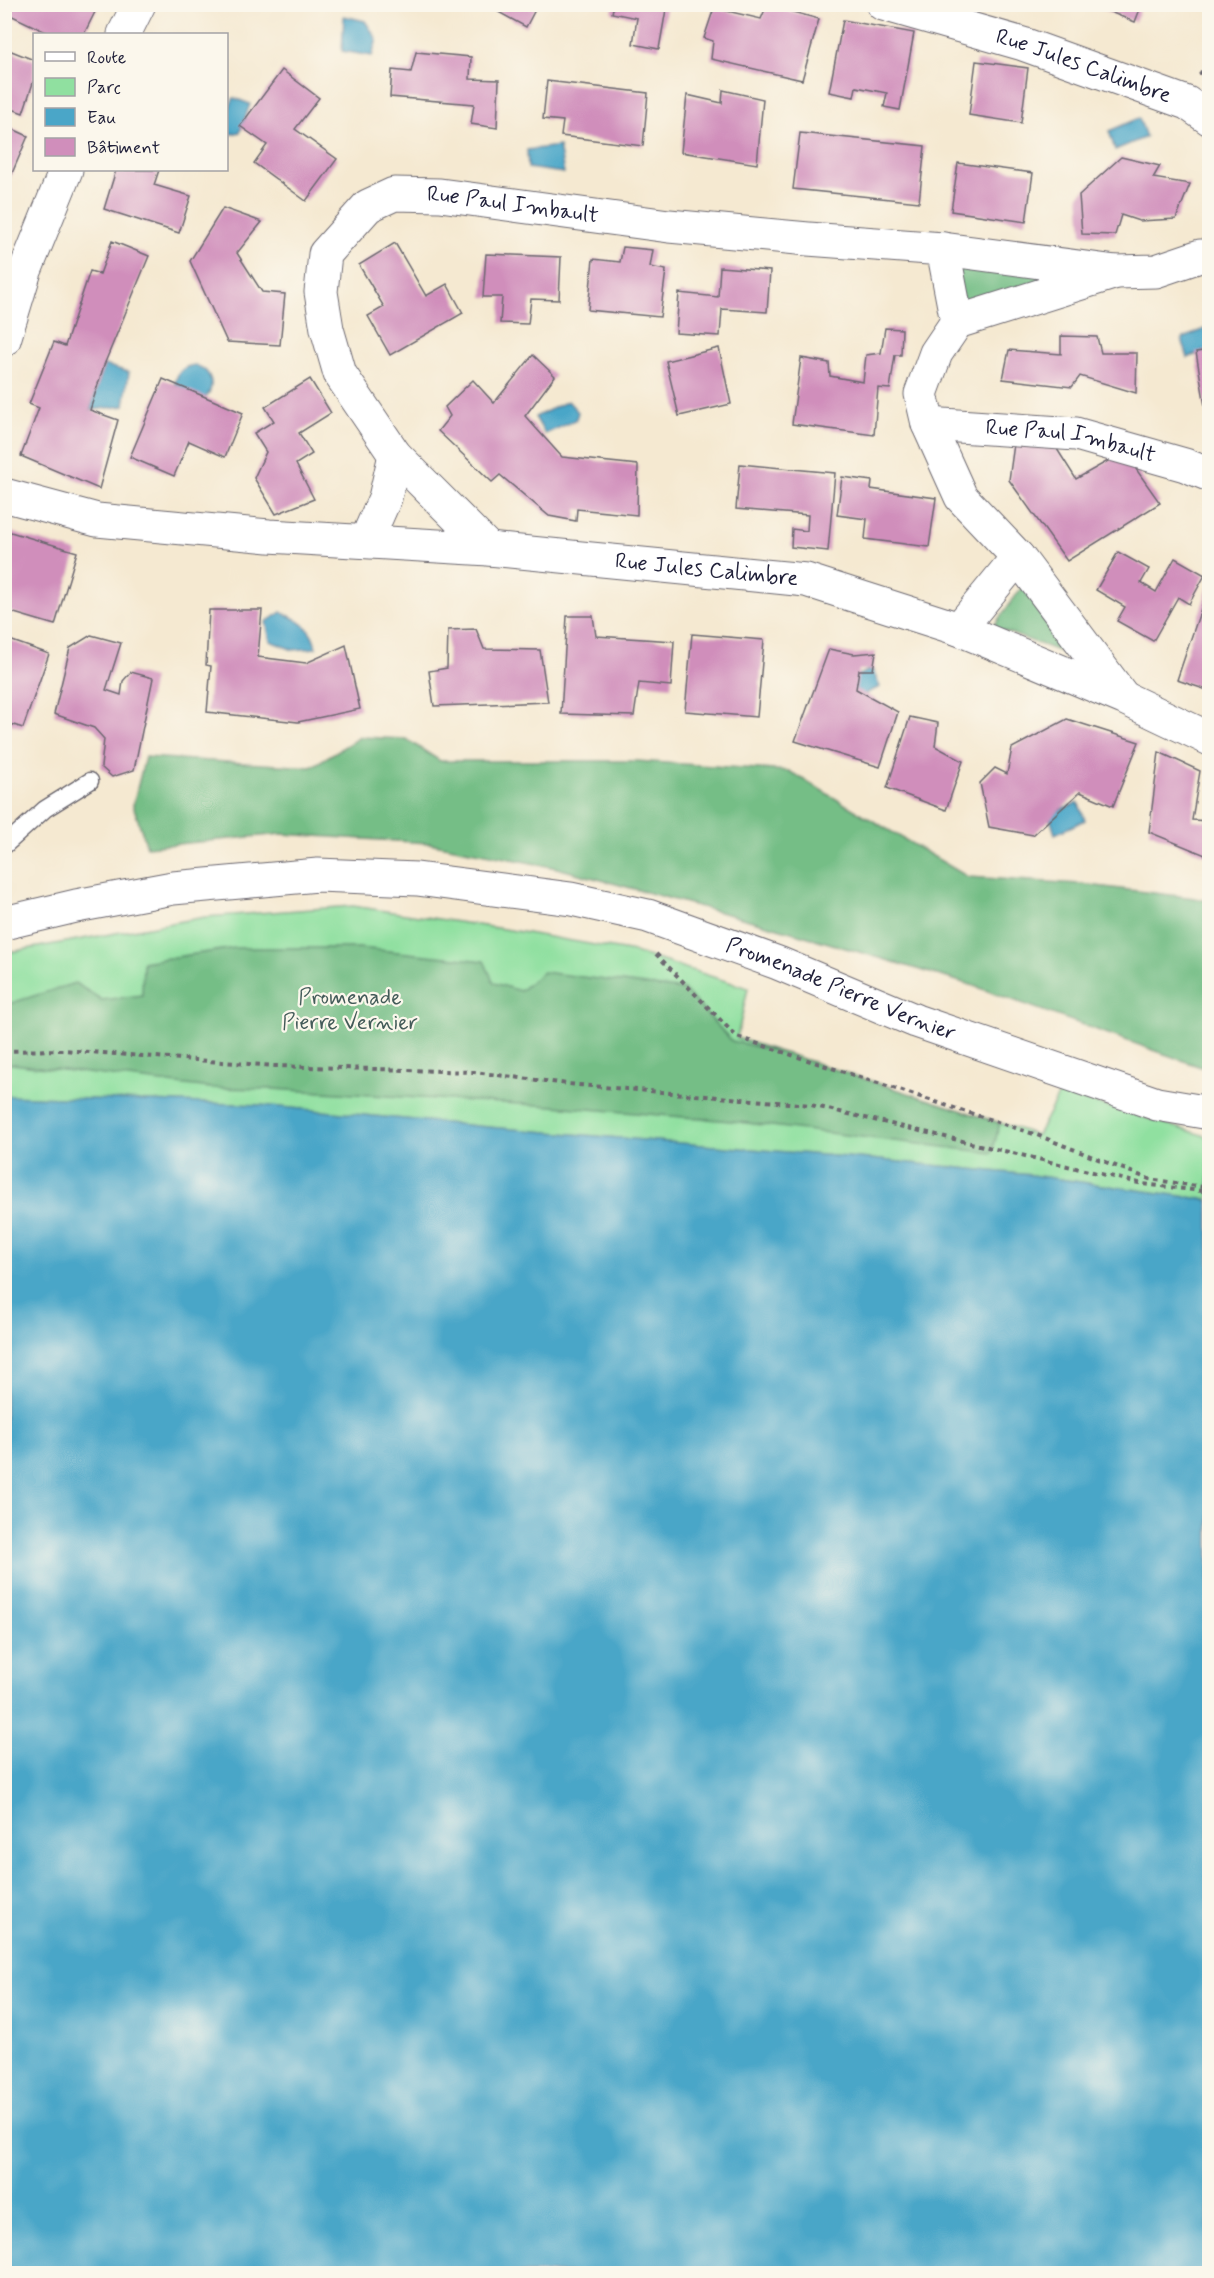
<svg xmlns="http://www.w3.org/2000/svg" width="1214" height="2278" font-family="Mynerve,sans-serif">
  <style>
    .green { fill: #90e0a0; stroke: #59816e; stroke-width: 1.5 }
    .forest { fill: #74be86; stroke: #4b7060; stroke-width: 1.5 }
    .water { fill: #4aa6c8; stroke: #366482; stroke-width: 1.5 }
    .building { fill: #d08ebb }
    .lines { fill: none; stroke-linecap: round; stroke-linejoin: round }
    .lane-casing { stroke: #6c6870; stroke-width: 19 }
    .street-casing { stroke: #6c6870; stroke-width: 35 }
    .primary-casing { stroke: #6c6870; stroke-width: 35 }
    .path { stroke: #6c6870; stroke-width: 4; stroke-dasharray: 4.5 4.5; stroke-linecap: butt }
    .lane { stroke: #fff; stroke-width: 16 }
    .street { stroke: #fff; stroke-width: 33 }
    .primary { stroke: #fff; stroke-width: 33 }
    .labels { text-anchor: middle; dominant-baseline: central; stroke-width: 4.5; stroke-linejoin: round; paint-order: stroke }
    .street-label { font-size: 22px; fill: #22223b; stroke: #fbf7ec }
    .park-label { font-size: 22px; fill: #435b59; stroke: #fbf7ec }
  </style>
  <rect width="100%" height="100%" fill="#fbf7ec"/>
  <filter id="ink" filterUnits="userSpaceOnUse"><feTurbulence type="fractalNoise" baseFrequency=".0167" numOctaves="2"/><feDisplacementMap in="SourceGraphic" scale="12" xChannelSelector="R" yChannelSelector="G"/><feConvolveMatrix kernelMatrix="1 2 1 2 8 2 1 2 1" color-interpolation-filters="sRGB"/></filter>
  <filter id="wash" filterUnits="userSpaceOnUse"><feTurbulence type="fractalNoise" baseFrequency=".008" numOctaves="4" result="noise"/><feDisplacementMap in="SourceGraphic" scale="24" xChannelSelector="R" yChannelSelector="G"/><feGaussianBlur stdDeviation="1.35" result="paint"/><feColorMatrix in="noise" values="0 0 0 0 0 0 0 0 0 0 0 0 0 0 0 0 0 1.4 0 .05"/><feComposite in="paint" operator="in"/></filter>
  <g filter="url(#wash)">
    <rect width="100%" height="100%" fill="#f5e9d1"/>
    <polygon class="green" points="353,906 510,930 634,952 748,988 737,1038 1037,1135 1059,1094 1113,1108 1209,1137 1209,1200 1031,1175 870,1159 487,1127 260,1105 5,1096 5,953 205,917"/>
    <g class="forest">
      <polygon points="953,251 1095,273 964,315"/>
      <polygon points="1024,584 1083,660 993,627"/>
      <polygon points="360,737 406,739 440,761 636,761 789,771 968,877 1080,884 1195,898 1209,901 1209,1070 971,985 771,926 557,868 429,843 282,834 147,847 133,805 145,757 311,767"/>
      <polygon points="235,948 359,948 484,961 494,983 520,991 543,972 684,990 732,1041 788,1054 1000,1123 992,1153 731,1121 553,1106 273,1089 211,1088 5,1063 5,1005 75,983 102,1000 142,995 143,962"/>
    </g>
    <g class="water">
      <polygon points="344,16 365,21 377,39 372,56 342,51"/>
      <polygon points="234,98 250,104 240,132 227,135 227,111"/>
      <polygon points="1139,118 1146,137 1115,150 1109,131"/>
      <polygon points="559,146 564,173 528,168 527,150"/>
      <polygon points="1209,327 1209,349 1188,358 1182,339"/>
      <polygon points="104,365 129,372 124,406 90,410"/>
      <path d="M 195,365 C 213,371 217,389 202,401 L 175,384 C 177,372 183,366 195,365 Z"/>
      <polygon points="568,401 578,412 576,420 545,434 535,417"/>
      <path d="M 281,612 C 299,620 313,627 316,648 L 293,650 L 270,641 L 266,622 Z"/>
      <polygon points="872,669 880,687 849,701 843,682"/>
      <polygon points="1078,802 1085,820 1055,834 1049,815"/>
      <polygon points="5,1096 260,1105 487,1127 870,1159 1031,1175 1209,1200 1209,2273 5,2273"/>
    </g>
    <g id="blocks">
      <g class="building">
        <polygon points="4,4 99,4 84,34 50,34 4,12"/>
        <polygon points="484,4 538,4 526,27"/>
        <polygon points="614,4 667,4 659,49 633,44 637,18 612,13"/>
        <polygon points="1090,4 1142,4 1135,22"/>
        <polygon points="767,5 819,19 802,80 711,59 713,41 704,38 714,8 761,19"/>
        <polygon points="843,20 914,33 900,110 884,107 887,93 856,87 854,97 829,92"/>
        <polygon points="4,48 34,60 34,80 23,113 4,106"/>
        <polygon points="416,52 471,57 470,79 499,80 497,128 471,124 474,104 390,97 392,70 411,72"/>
        <polygon points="976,61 1028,68 1021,123 969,115"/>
        <polygon points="282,70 319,98 295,129 337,159 306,201 254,163 267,145 240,126"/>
        <polygon points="547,81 648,93 643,146 561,136 563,121 543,119"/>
        <polygon points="723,90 763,99 757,164 681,152 687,95 722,103"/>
        <polygon points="4,125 28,136 7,185 4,184"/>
        <polygon points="800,133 925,146 919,202 793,189"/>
        <polygon points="1121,157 1160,166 1153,178 1190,184 1176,219 1139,221 1121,215 1115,235 1082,234 1079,195"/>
        <polygon points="958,163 1033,173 1026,222 951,211"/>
        <polygon points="116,170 159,170 154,185 191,196 179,233 104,209"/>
        <polygon points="223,208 262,222 237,253 262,292 285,294 280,345 227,342 190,261"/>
        <polygon points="112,241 149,256 104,365 90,410 118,420 99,489 21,456 39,408 29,404 54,342 65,346 90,271 100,274"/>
        <polygon points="395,243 426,296 447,284 463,313 390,355 368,316 384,307 359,265"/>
        <polygon points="623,247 653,250 650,267 666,270 660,317 588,310 593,259 620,262"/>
        <polygon points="486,254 561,257 559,300 531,299 528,324 500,323 502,297 483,297"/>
        <polygon points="720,267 770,271 767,312 722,309 720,336 676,333 679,293 718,297"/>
        <polygon points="885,328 902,329 901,355 895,355 890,389 878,388 874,435 792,424 801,358 829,363 830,376 863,382 866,355 881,353"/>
        <polygon points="1061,336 1097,337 1101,353 1137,353 1136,393 1080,376 1072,387 1003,379 1009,350 1061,354"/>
        <polygon points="719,348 731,404 679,416 666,361"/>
        <polygon points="1210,350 1210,404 1205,406 1196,352"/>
        <polygon points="533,355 555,376 525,416 562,457 638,465 637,515 577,509 576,521 549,516 500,475 492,482 438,431 450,416 445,407 473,380 494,403"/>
        <polygon points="163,379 243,413 225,457 189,441 174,476 130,457"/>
        <polygon points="310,379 331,413 299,433 312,454 296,464 314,499 276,514 254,478 266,452 254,433 274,421 265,407"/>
        <polygon points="1014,444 1057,449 1076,479 1124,452 1160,503 1067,561 1009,480"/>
        <polygon points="740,464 835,473 828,551 791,547 792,529 807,531 808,515 736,509"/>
        <polygon points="842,477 872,481 871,489 936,498 929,547 865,539 867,519 837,515"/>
        <polygon points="4,530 77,552 55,625 4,610"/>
        <polygon points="1118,552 1149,569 1141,583 1156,592 1175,558 1205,575 1189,604 1178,597 1153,641 1117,621 1125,607 1096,590"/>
        <polygon points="1209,585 1210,585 1210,691 1177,680"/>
        <polygon points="209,610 262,610 258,657 306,663 346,645 360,709 298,722 207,712 211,666 206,665"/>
        <polygon points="567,616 593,616 596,636 674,641 671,686 639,683 634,716 561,714"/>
        <polygon points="476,629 484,649 540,650 548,702 434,706 429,671 447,668 448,630"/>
        <polygon points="692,634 764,640 757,717 685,711"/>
        <polygon points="91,635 121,643 106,690 121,695 123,681 131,672 153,678 134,770 112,777 101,767 104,739 94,728 54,714 70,648"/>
        <polygon points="4,638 49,654 23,728 4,722"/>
        <polygon points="829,649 854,654 876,652 873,670 859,670 856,689 898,712 880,767 795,741"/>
        <polygon points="910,717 938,723 935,746 963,761 946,810 887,788"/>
        <polygon points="1067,719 1139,742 1113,806 1080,792 1033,835 989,827 980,783 995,768 1007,774 1012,748"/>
        <polygon points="1159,752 1200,771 1192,820 1210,821 1210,857 1149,832"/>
      </g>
    </g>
  </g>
  <g filter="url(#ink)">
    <use href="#blocks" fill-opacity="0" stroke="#6c6870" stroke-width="1.5"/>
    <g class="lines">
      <defs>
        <polyline id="lane" points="4,846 45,809 90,781"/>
        <g id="street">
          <path id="s1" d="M 883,4 L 1023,44 L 1187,103 L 1210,119"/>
          <polyline points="124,34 139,4"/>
          <polyline points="943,249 957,322"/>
          <polyline points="4,340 25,271 66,170"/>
          <path id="s2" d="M 928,424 L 1076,434 L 1185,465 L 1210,475"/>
          <path id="s3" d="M 4,495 L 97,520 L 269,536 L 489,549 L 806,580 L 959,629 L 1124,698 L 1210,739"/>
          <polyline points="366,541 385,498 395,455"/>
          <path id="s4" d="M 489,549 L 395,455 L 340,374 L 327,329 L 321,292 L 325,254 L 368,206 L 394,194 L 440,195 L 669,226 L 808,239 L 943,249 L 1116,272"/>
          <polyline points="1018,557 1123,697"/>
          <polyline points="959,629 1018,557 961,497 928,424 921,394 936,353 957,322 1116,272 1156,271 1200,256 1210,256"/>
        </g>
        <g id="primary">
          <path id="s5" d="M 4,923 L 76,906 L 173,888 L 318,875 L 417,879 L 571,899 L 648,916 L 778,963 L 916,1021 L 1157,1104 L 1210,1113"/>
        </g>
      </defs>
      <use href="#lane" class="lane-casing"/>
      <use href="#street" class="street-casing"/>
      <use href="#primary" class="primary-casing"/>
      <g class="path">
        <polyline points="1200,75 1210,54"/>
        <polyline points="656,954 737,1037 1037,1135 1149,1179 1210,1188"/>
        <polyline points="4,1051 63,1050 275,1066 474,1072 568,1084 811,1105 1143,1184 1210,1192"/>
      </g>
      <use href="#lane" class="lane"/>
      <use href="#street" class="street"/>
      <use href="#primary" class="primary"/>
    </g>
  </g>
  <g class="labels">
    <g class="street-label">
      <text stroke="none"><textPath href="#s1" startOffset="210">Rue Jules Calimbre</textPath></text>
      <text stroke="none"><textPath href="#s4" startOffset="566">Rue Paul Imbault</textPath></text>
      <text stroke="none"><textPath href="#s2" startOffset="144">Rue Paul Imbault</textPath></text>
      <text stroke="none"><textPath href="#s3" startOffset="708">Rue Jules Calimbre</textPath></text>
      <text stroke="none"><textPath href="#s5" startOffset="858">Promenade Pierre Vernier</textPath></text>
    </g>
    <g class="park-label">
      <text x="350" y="998">Promenade<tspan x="350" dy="25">Pierre Vernier</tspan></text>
    </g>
  </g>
  <rect width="1214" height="2278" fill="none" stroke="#fbf7ec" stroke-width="24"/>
  <rect x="33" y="33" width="195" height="138" fill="#fbf7ec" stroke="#a4a2a5" stroke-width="1.5"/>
  <rect x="45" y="52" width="30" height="9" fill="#ffffff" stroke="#a4a2a5" stroke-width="1.5"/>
  <text x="87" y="63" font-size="18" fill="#22223b">Route</text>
  <rect x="45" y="78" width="30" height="18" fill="#90e0a0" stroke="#a4a2a5" stroke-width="1.5"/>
  <text x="87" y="93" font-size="18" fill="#22223b">Parc</text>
  <rect x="45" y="108" width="30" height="18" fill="#4aa6c8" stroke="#a4a2a5" stroke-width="1.5"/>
  <text x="87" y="123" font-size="18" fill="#22223b">Eau</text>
  <rect x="45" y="138" width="30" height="18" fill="#d08ebb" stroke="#a4a2a5" stroke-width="1.5"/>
  <text x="87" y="153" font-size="18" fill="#22223b">Bâtiment</text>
</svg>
